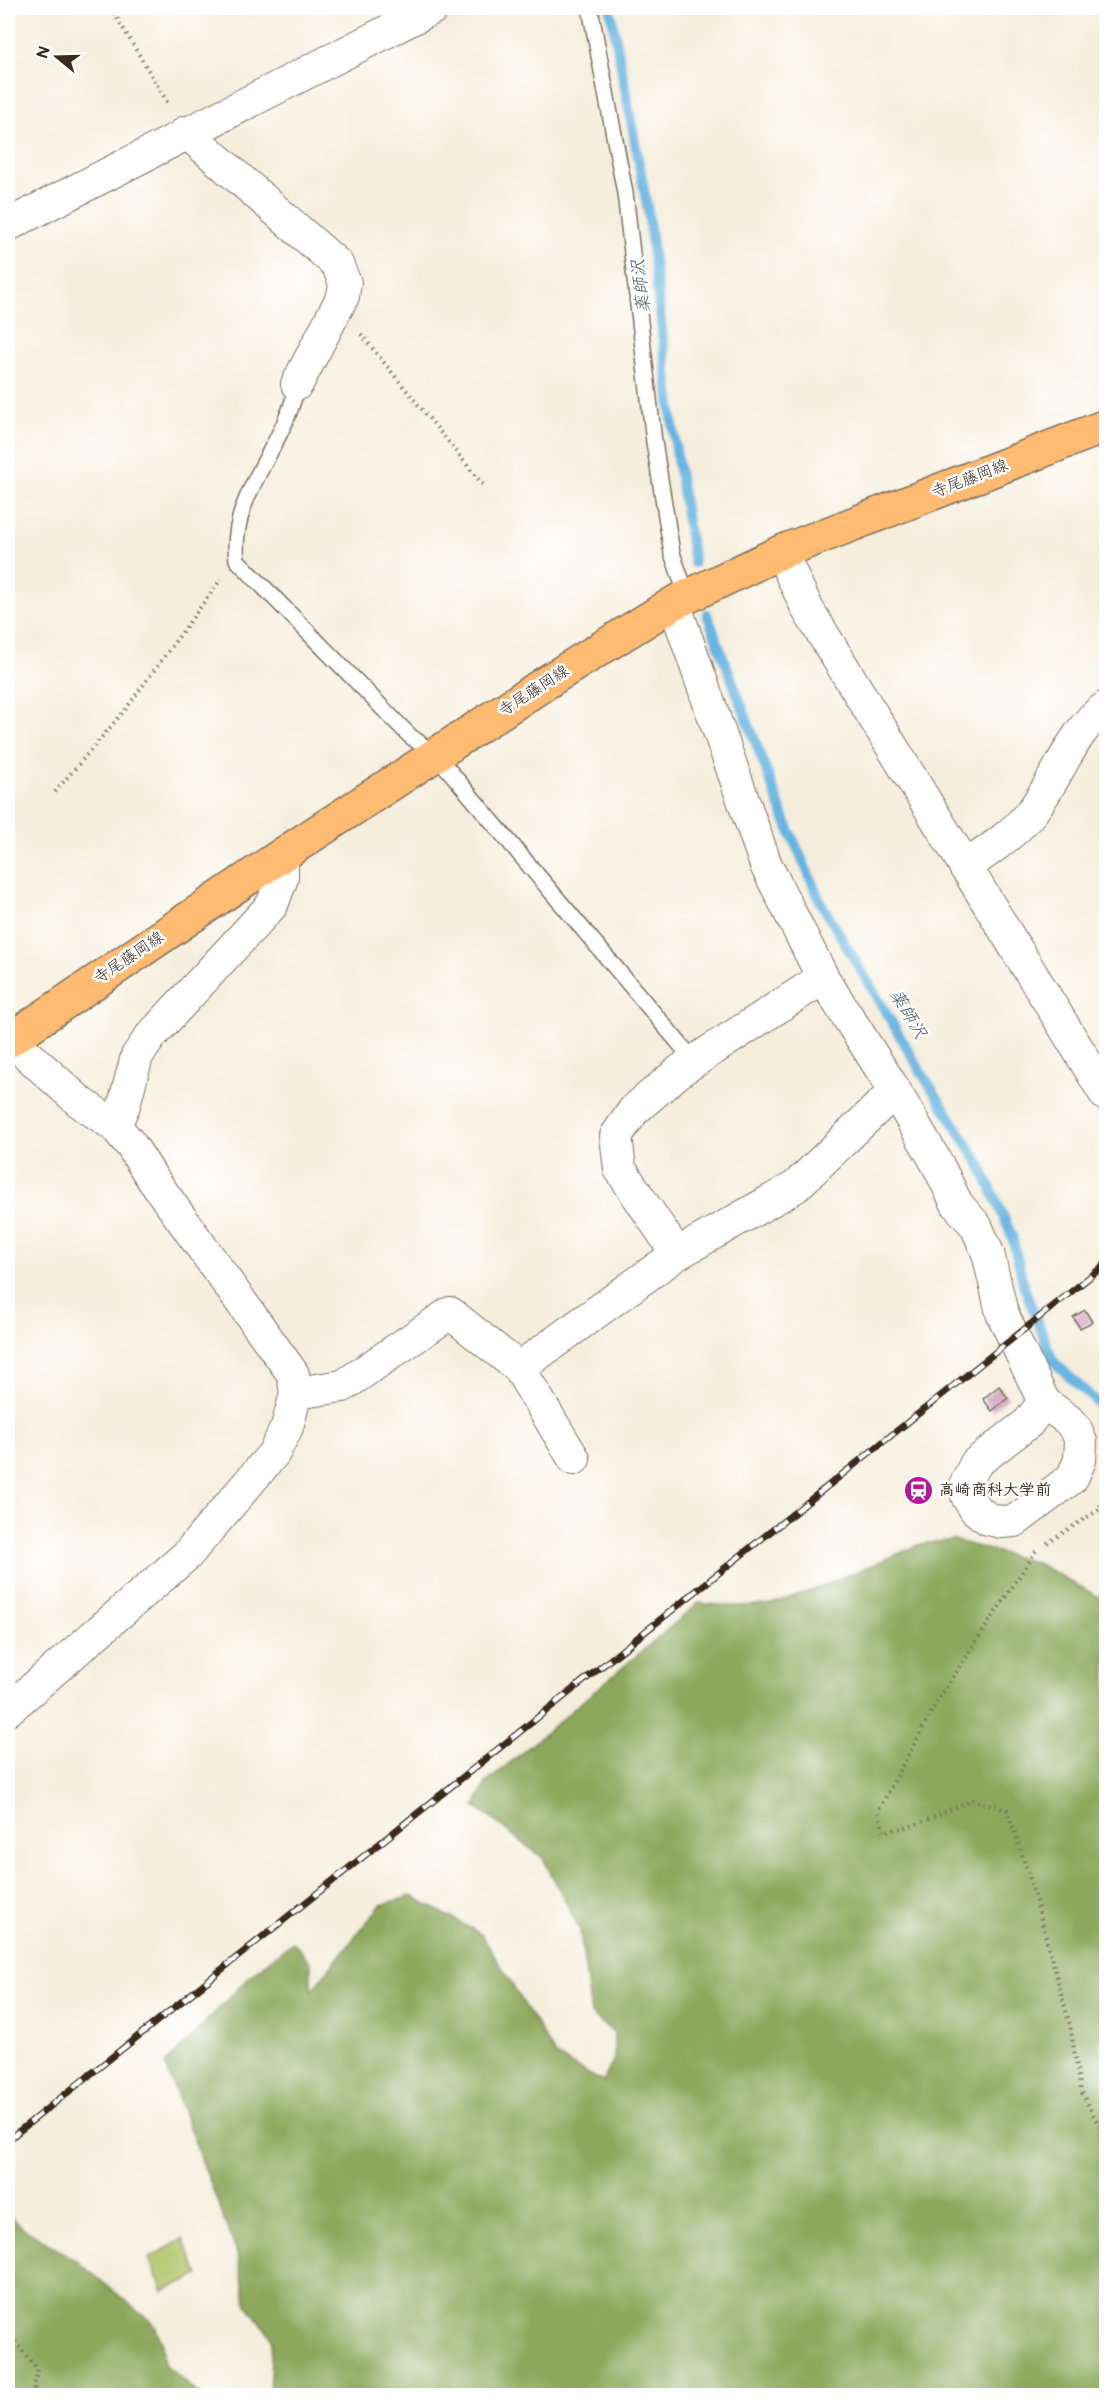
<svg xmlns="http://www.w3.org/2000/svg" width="1114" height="2403" font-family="'Balsamiq Sans','Klee One',sans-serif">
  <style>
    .green { fill: #afc266; stroke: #757642; stroke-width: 1.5 }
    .forest { fill: #8ba85b; stroke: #63693c; stroke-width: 1.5 }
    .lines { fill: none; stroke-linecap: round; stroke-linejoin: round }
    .stream { stroke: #67b4e0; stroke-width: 10 }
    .building { fill: #cb96b3 }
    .service-casing { stroke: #7c6f60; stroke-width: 18 }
    .minor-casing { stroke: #7c6f60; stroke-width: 34 }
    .primary-casing { stroke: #7c6f60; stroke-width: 36 }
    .path { stroke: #7c6f60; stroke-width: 4; stroke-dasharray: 1.5 4.5; stroke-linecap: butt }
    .service { stroke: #fff; stroke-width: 15 }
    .minor { stroke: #fff; stroke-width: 32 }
    .primary { stroke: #ffbb71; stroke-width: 33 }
    .rail-casing { stroke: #3b2a1e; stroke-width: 7 }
    .rail { stroke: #fff; stroke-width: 4.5; stroke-dasharray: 14; stroke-linecap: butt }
    .labels { text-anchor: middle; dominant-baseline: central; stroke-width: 5; stroke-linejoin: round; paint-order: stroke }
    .street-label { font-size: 16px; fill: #3b2a1e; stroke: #fff }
    .poi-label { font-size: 16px; font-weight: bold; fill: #3b2a1e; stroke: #fff; text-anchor: start }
    .water-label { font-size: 18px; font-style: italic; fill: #4a5a62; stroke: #fff }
  </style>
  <rect width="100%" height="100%" fill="#fff"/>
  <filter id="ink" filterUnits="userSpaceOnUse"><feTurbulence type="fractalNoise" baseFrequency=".0167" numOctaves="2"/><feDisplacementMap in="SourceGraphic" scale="12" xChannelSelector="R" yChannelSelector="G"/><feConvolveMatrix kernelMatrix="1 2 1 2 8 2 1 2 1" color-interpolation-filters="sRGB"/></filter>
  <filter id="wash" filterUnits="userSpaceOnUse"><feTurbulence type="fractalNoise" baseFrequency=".008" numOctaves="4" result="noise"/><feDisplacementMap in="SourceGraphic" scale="24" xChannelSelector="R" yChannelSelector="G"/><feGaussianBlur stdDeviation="1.35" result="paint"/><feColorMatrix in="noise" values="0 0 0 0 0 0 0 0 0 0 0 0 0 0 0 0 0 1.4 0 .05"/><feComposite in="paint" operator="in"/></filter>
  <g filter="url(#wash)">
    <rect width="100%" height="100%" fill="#f5eedc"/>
    <polygon class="green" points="183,2239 199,2275 163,2291 149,2258"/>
    <g class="forest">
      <polygon points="954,1540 1037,1563 1106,1601 1106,2395 269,2395 272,2338 247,2305 237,2253 165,2064 253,1973 293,1942 311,1963 311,1991 381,1905 412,1896 481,1934 556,2056 603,2082 614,2059 614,2033 591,2014 580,1930 543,1858 475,1806 486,1783 699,1603 731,1606 768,1605 813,1590 921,1544"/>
      <polygon points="8,2217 11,2217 27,2231 77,2261 154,2324 162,2343 164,2364 200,2395 8,2395"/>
    </g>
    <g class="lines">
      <g class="stream">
        <polyline points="610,8 648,211 677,459 694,563"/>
        <polyline points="707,614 785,820 821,903 923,1075 980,1164 1012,1236 1024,1287 1053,1361 1106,1411"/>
      </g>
    </g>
    <g id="blocks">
      <g class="building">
        <polygon points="1085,1310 1092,1322 1080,1328 1073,1317"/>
        <polygon points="999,1386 1008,1398 992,1411 983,1399"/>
      </g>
    </g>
  </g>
  <g filter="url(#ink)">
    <use href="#blocks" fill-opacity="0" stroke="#7c6f60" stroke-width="1.5"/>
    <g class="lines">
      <defs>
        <g id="service">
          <polyline points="590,8 625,193 654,442 672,553 687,596"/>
          <path d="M 297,384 C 287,445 228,496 237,560 L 410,736 L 436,755 L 695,1062"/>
        </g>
        <g id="minor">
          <polyline points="186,132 337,264 345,283 343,296 297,384"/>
          <polyline points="8,225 433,8"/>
          <polyline points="781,552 808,610 1106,1095"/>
          <polyline points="674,603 766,865 823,978 895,1091 938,1165 957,1204 976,1226 988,1253 1002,1313 1044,1402 1068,1420 1076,1429 1081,1442 1080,1460 1072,1478 1015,1521 1001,1522 988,1519 975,1509 967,1496 966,1483 976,1463 1028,1423 1044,1402"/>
          <path d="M 965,867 C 988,851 1011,836 1029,815 C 1056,784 1072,729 1106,707"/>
          <polyline points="115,1126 124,1105 137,1056 151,1036 272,905 282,878 282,855"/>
          <polyline points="677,1254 620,1169 616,1136 634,1110 681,1070 823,978"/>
          <polyline points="519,1368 677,1254 795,1187 895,1091"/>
          <polyline points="296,1393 343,1386 450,1313 519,1368 574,1459"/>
          <polyline points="8,1710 187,1555 274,1453 287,1427 296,1393 293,1374 152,1178 131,1145 115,1126 80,1102 10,1039"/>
        </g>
        <polyline id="primary" points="8,1041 282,855 553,678 674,603 781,552 1106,426"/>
      </defs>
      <use href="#service" class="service-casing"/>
      <use href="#minor" class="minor-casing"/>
      <use href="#primary" class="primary-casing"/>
      <g class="path">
        <polyline points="111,8 169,105"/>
        <polyline points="361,334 483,485"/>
        <polyline points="55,792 125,710 221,579"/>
        <polyline points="1047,1543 1100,1509 1102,1496"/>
        <polyline points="1036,1551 939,1698 878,1811 884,1832 915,1825 972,1800 1007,1810 1028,1872 1070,2025 1081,2091 1106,2139"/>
        <polyline points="8,2332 37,2369 33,2396"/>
      </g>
      <use href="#service" class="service"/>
      <use href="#minor" class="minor"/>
      <use href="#primary" class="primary"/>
      <defs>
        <polyline id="rail" points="8,2140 1106,1264"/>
      </defs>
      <use href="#rail" class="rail-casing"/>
      <use href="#rail" class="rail"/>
    </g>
  </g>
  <defs>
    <symbol id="station-disc" viewBox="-11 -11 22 22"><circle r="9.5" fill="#b5179e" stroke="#fff"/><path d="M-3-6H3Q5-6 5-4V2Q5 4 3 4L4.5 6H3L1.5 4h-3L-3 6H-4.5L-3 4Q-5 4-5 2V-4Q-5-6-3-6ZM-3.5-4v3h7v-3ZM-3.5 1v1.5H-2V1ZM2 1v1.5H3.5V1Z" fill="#fff"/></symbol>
  </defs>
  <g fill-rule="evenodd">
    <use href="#station-disc" x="902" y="1474" width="33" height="33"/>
  </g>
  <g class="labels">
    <g class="street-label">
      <text transform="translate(970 479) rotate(-21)">寺尾藤岡線</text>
      <text transform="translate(534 691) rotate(-33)">寺尾藤岡線</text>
      <text transform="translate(129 958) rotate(-34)">寺尾藤岡線</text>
    </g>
    <g class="poi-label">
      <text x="939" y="1490">高崎商科大学前</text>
    </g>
    <g class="water-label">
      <text transform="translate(641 286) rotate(-97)">薬師沢</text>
      <text transform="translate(908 1014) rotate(59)">薬師沢</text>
    </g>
  </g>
  <rect width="1114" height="2403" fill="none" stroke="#fff" stroke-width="30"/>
  <g transform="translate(57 57) rotate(289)" stroke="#ffffff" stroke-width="4.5" paint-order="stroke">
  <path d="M0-4.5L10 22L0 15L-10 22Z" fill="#3b2a1e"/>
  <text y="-9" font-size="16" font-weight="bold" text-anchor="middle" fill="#3b2a1e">N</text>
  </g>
</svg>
